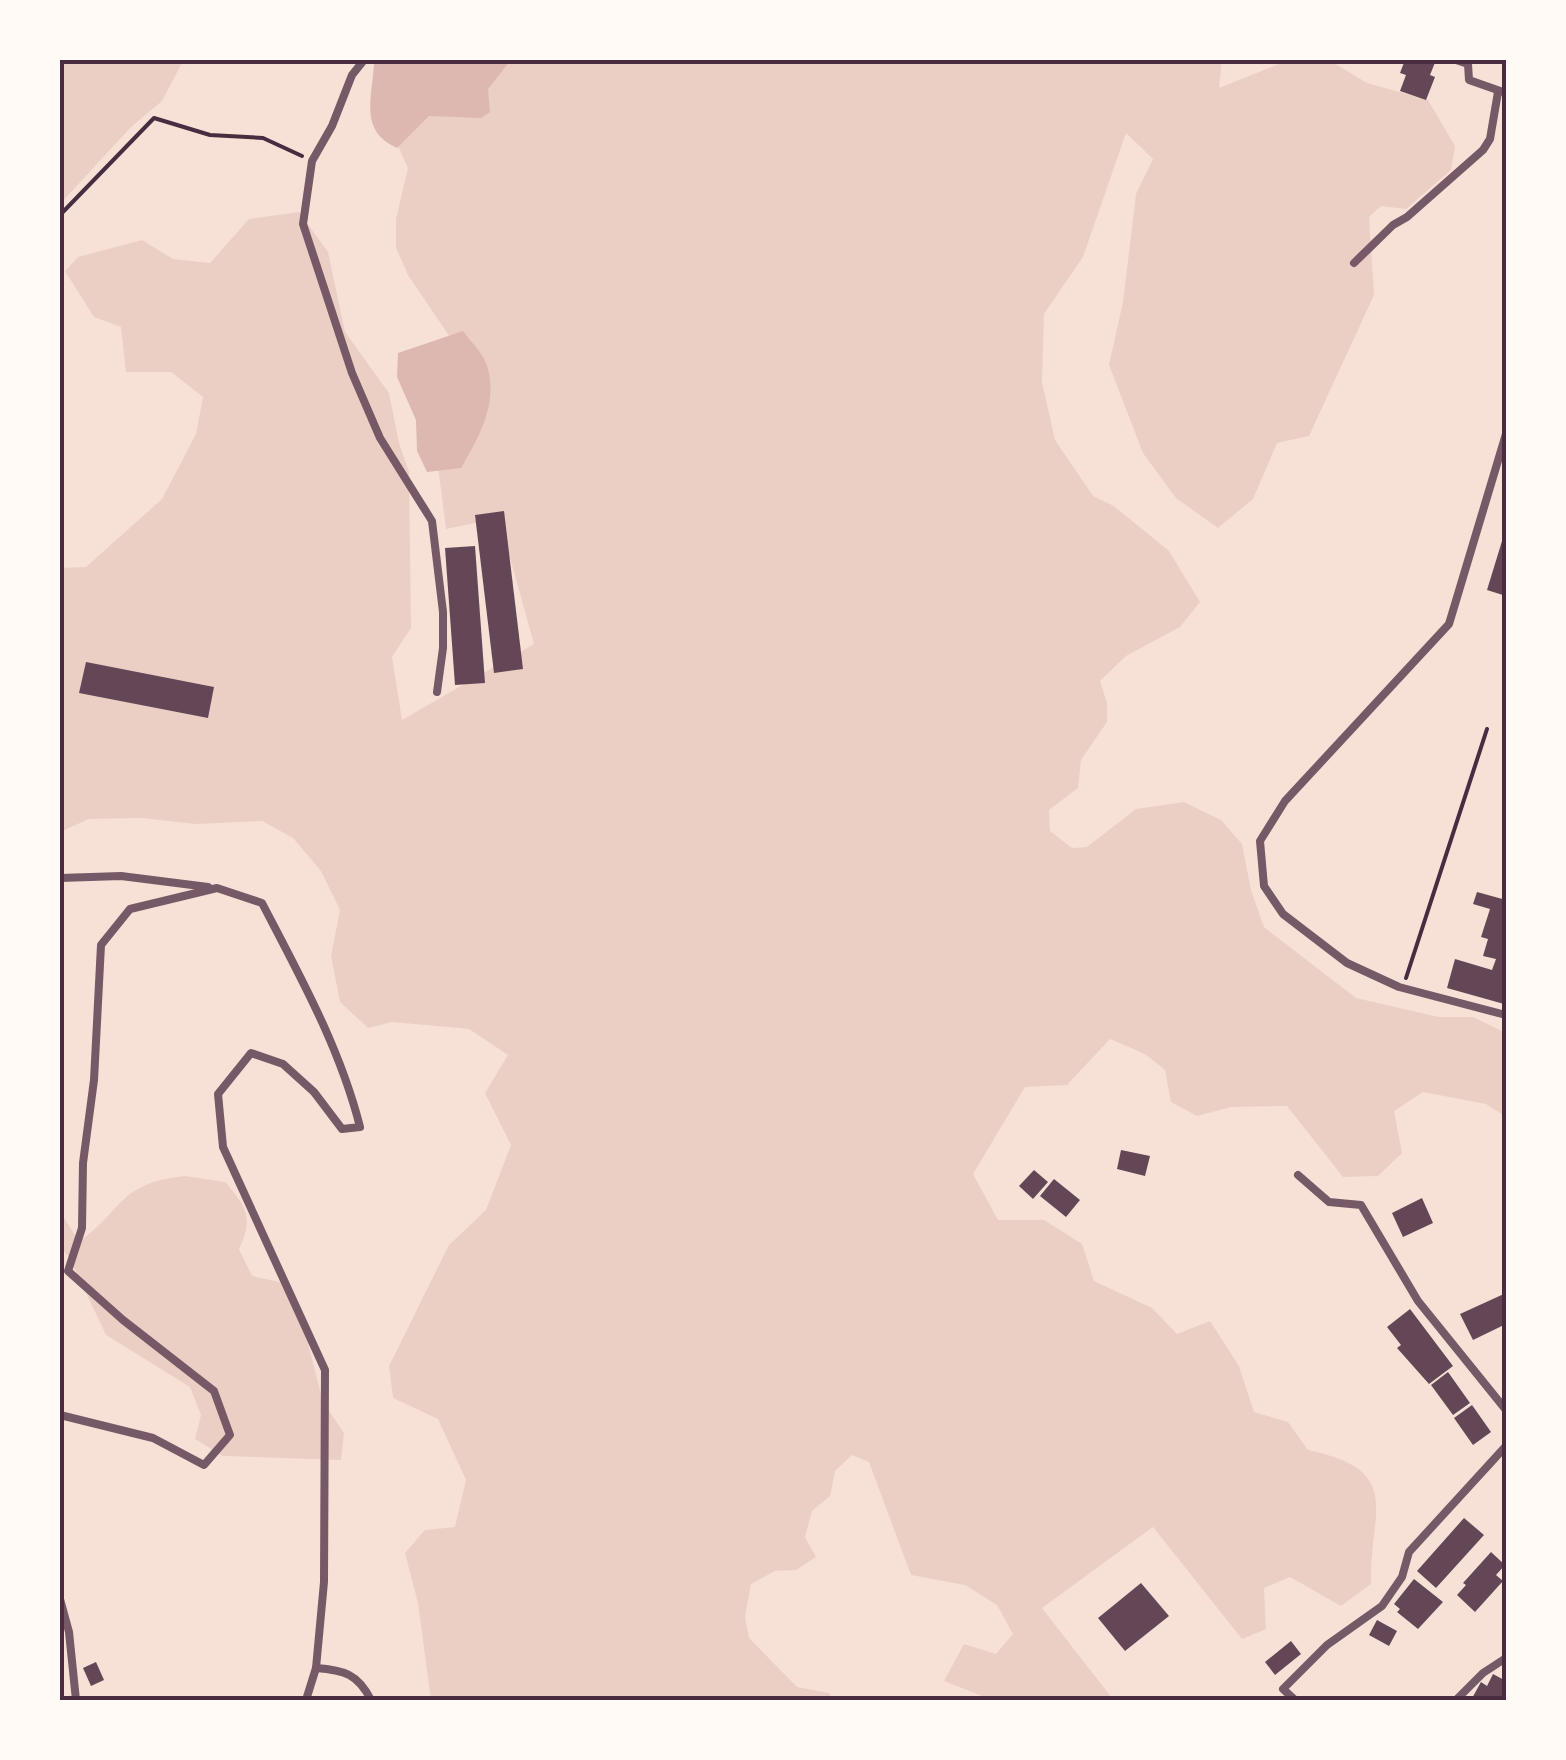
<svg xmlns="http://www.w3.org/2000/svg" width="1566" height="1760" font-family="Helvetica,sans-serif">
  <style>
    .green { fill: #ebcfc5 }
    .water { fill: #dcb8b0 }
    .building { fill: #644757 }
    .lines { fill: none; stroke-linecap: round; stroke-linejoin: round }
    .path { stroke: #4a2c40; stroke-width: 4 }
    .minor { stroke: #755966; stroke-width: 8 }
    .neatline { fill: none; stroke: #4a2c40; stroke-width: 4 }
  </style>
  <rect width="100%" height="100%" fill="#f7e1d7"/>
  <g class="green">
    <polygon points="60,60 187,60 183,61 162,101 131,127 60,204"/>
    <path d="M 496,60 L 1222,60 L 1219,88 L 1289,60 L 1329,60 L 1367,83 L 1428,100 L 1455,146 L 1451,170 L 1406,209 L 1381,206 L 1369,217 L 1374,295 L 1309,436 L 1277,443 L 1253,499 L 1218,528 L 1176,498 L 1143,453 L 1109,365 L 1123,302 L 1136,194 L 1153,159 L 1126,133 L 1083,257 L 1044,314 L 1042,382 L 1055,440 L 1093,496 L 1114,506 L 1169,551 L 1200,602 L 1180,627 L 1126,656 L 1100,681 L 1107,703 L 1107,722 L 1081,760 L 1078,788 L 1049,810 L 1050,831 L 1072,848 L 1087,847 L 1136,809 L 1184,802 L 1221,820 L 1242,844 L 1251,890 L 1264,927 L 1356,998 L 1439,1017 L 1473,1017 L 1506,1033 L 1506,1117 L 1486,1104 L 1423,1092 L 1394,1111 L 1402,1153 L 1378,1176 L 1343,1177 L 1287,1106 L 1231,1107 L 1197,1116 L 1171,1102 L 1165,1070 L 1145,1054 L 1110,1039 L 1067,1085 L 1025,1087 L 973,1174 L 998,1220 L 1044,1220 L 1082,1244 L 1094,1281 L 1152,1308 L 1177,1334 L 1210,1321 L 1239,1366 L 1254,1412 L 1288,1422 L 1308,1450 C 1406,1471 1369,1511 1371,1584 L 1341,1606 L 1290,1577 L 1264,1588 L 1266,1629 L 1242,1639 L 1153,1527 L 1042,1608 L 1112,1698 L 1123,1700 L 992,1700 L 944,1681 L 964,1644 L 996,1654 L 1013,1634 L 997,1605 L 965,1585 L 911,1575 L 869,1462 L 852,1455 L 835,1471 L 830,1496 L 812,1511 L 805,1537 L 816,1557 L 796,1570 L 775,1571 L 751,1584 L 745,1617 L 749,1638 L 797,1687 L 829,1693 L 833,1700 L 431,1700 L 418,1603 L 405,1553 L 425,1530 L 455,1527 L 466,1480 L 438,1419 L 393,1398 L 389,1366 L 449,1245 L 486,1210 L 511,1145 L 485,1093 L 508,1055 L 469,1029 L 392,1022 L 368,1028 L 340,1002 L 331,956 L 340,910 L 321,871 L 293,838 L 262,821 L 196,824 L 141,818 L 89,819 L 60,832 L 60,568 L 86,567 L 162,499 L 196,434 L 203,397 L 171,372 L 126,372 L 121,327 L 94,317 L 65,271 L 78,257 L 142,240 L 173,259 L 210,263 L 249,219 L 299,212 L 328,252 L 345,332 L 389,393 L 399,443 L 409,472 L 411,628 L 392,657 L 402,720 L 534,644 L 499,518 L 446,529 L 438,466 L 464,358 L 408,275 L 396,248 L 396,219 L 408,168 L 390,129 Z"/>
    <path d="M 185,1176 L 225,1182 C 246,1206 254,1218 239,1249 L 252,1276 L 280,1282 L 304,1328 L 323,1402 L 344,1433 L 341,1460 L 223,1456 L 195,1439 L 201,1415 L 190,1387 L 106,1335 L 69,1257 L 60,1247 L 60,1211 L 79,1242 C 125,1208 119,1183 185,1176 Z"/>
  </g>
  <g class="water">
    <path d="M 377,60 L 511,60 L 488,89 L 490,112 L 481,118 L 429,116 L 397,148 C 359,131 372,99 374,64 Z"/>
    <path d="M 463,331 C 470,341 482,352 486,363 C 500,401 479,437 461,468 L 427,472 L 417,451 L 416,420 L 397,377 L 398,353 Z"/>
  </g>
  <g class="building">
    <polygon points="1405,60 1436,60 1430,75 1435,77 1426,100 1400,91 1406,75 1400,73"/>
    <polygon points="504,511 523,669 494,673 475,515"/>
    <polygon points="1502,541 1506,542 1506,596 1487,590"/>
    <polygon points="475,546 485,683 455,685 445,548"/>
    <polygon points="86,662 214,687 208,718 79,693"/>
    <polygon points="1477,892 1506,900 1504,1004 1447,988 1455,959 1492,970 1496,959 1483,956 1488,939 1481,937 1490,909 1473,904"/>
    <polygon points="1121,1150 1150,1156 1145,1176 1117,1169"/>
    <polygon points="1034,1170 1048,1182 1033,1199 1019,1186"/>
    <polygon points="1054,1179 1080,1200 1066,1217 1040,1196"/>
    <polygon points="1422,1198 1433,1223 1403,1237 1392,1213"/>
    <polygon points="1506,1293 1506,1324 1473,1340 1460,1314"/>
    <polygon points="1410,1309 1453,1366 1429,1384 1397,1348 1401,1345 1387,1327"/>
    <polygon points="1448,1372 1470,1403 1453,1415 1431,1385"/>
    <polygon points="1472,1405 1491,1432 1473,1445 1454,1418"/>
    <polygon points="1464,1518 1484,1535 1436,1588 1417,1571"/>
    <polygon points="1491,1552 1505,1565 1496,1575 1503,1581 1475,1612 1457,1595 1466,1585 1463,1583"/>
    <polygon points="1414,1579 1443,1602 1418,1629 1397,1612 1400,1609 1394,1604"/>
    <polygon points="1141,1583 1169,1616 1125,1651 1098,1618"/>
    <polygon points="1377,1620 1397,1631 1389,1646 1369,1635"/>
    <polygon points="1291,1641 1301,1654 1275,1675 1265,1662"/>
    <polygon points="96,1662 104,1680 91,1686 83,1668"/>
    <polygon points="1493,1674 1506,1681 1506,1700 1471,1700 1481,1682 1487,1686"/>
  </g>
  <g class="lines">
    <g class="path">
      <polyline points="60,215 154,118 210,135 263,138 302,156"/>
      <polyline points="1406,978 1487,729"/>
    </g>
    <g class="minor">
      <polyline points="364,60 352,75 332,126 312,161 303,224 352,373 380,438 432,521 443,612 443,648 437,692"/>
      <polyline points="1456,60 1468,64 1469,80 1506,93"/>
      <polyline points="1354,263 1393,225 1407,217 1483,150 1490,139 1498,92"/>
      <polyline points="1506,434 1449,624 1285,801 1260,841 1264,886 1283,914 1347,963 1399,987 1506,1015"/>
      <polyline points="60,878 121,876 208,887"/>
      <polyline points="1298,1175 1329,1202 1361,1205 1418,1301 1506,1410"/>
      <path d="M 60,1415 L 153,1438 L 204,1465 L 230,1435 L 214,1391 L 123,1320 L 68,1271 L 82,1228 L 83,1163 L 94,1080 L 101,945 L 130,909 L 217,888 L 262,903 C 300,976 340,1048 360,1127 L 342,1129 L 314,1092 L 283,1064 L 251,1053 L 218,1094 L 223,1147 L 325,1370 L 324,1582 L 316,1668 L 306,1700"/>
      <polyline points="60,1599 69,1632 76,1700"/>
      <path d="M 316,1668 C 344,1670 358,1674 371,1700"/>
      <polyline points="1295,1700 1283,1689 1327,1645 1382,1606 1402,1577 1409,1552 1506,1446"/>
      <polyline points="1456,1700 1483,1673 1506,1658"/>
    </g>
  </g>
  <rect width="1566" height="1760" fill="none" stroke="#fffaf5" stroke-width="125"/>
  <rect x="62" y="62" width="1442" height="1636" class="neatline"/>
</svg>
